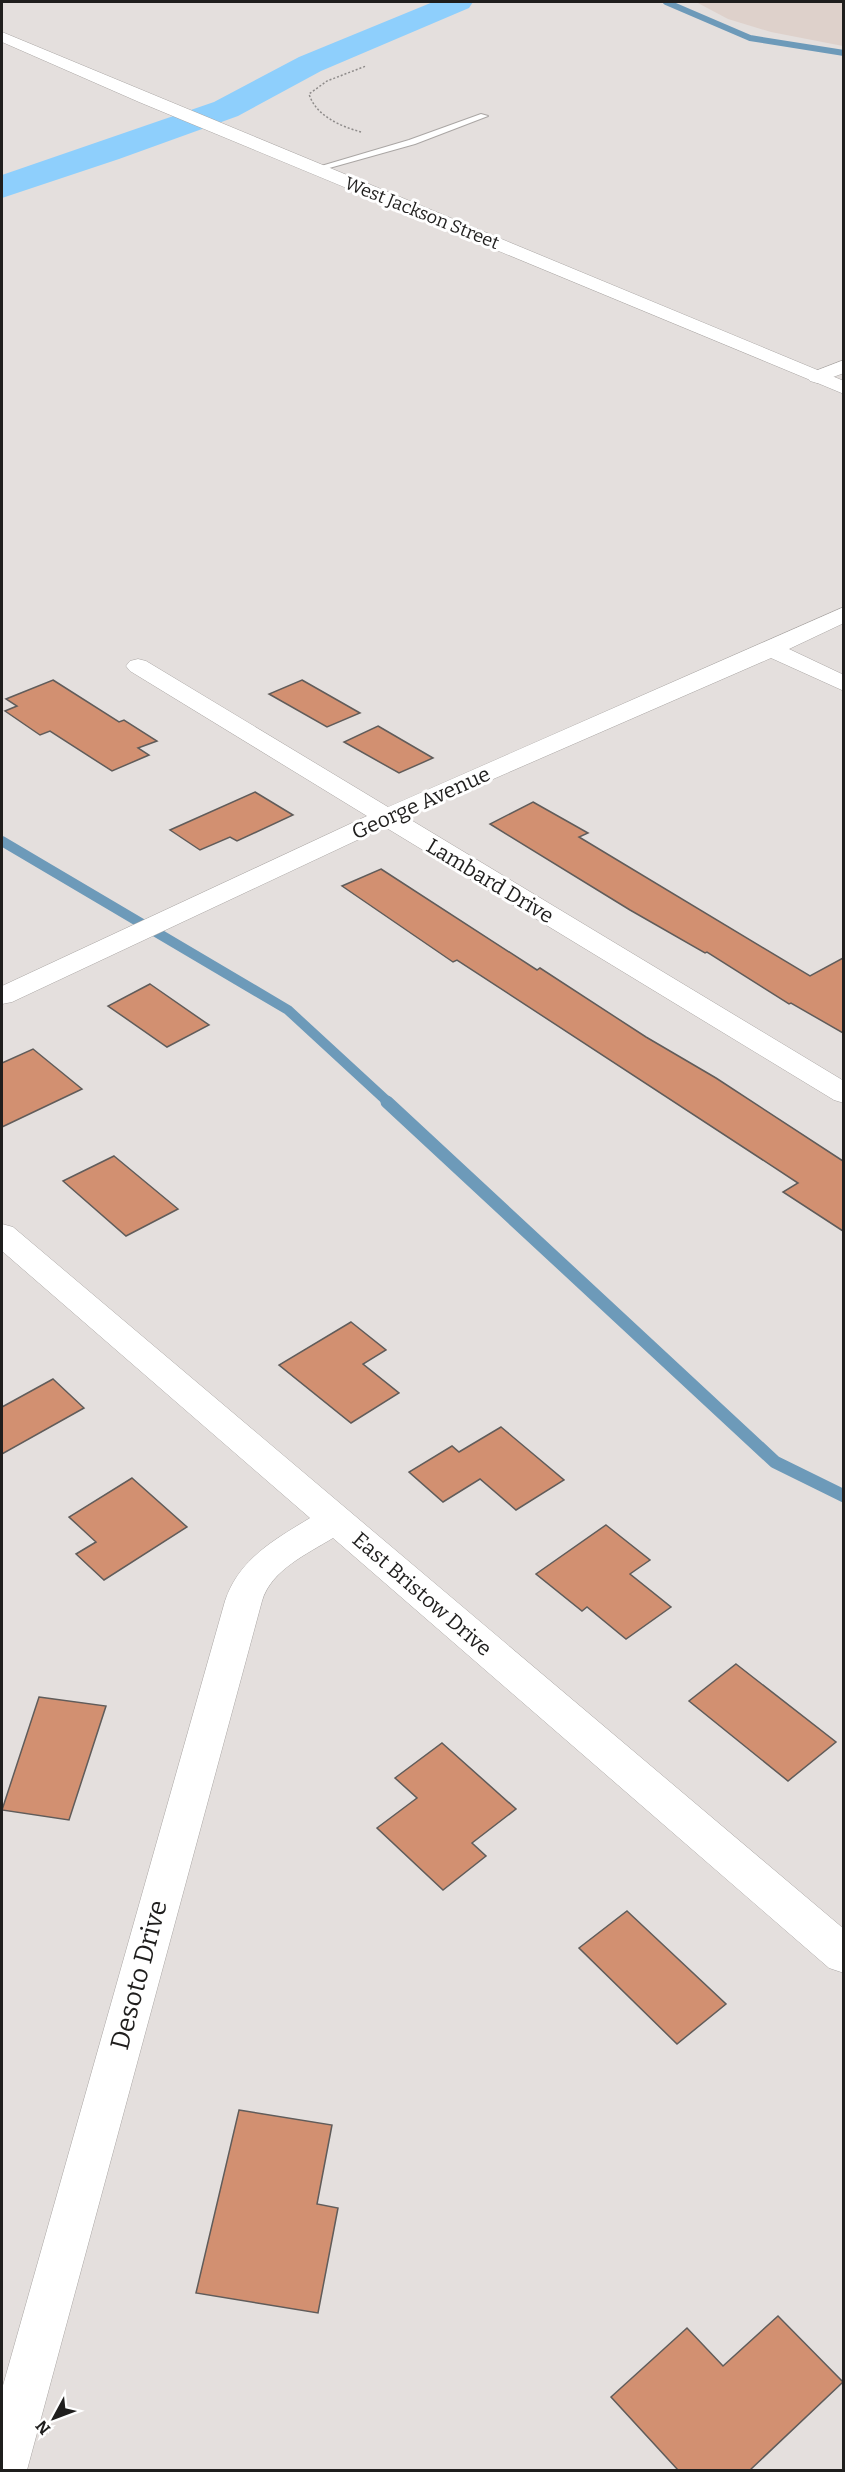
<svg xmlns="http://www.w3.org/2000/svg" width="845" height="2472" font-family="Bitter,serif">
  <style>
    .built { fill: #ded1cb }
    .lines { fill: none; stroke-linecap: round; stroke-linejoin: round }
    .stream-far2 { stroke: #6d9ab9; stroke-width: 6 }
    .stream-far1 { stroke: #6d9ab9; stroke-width: 10 }
    .stream { stroke: #6d9ab9; stroke-width: 13 }
    .river { fill: #8ecffc; fill-rule: evenodd }
    .building { fill: #d29071; stroke: #605c5a; stroke-width: 1.5 }
    .lane-casing { stroke: #aaa6a4; stroke-width: 2 }
    .street-casing { stroke: #aaa6a4; stroke-width: 1 }
    .secondary-casing { stroke: #aaa6a4; stroke-width: 1 }
    .path { stroke: #8e8b8a; stroke-width: 1.5; stroke-dasharray: 2 2; stroke-linecap: butt }
    .lane { fill: #fff; fill-rule: evenodd }
    .street { fill: #fff; fill-rule: evenodd }
    .secondary { fill: #fff; fill-rule: evenodd }
    .labels { text-anchor: middle; dominant-baseline: central; stroke-width: 6; stroke-linejoin: round; paint-order: stroke }
    .far-street-label { font-size: 18px; fill: #1f1e1d; stroke: #fff }
    .street-label { font-size: 21px; fill: #1f1e1d; stroke: #fff }
    .near-street-label { font-size: 26px; fill: #1f1e1d; stroke: #fff }
  </style>
  <rect width="100%" height="100%" fill="#e4dfdd"/>
  <polygon class="built" points="696,2 843,2 843,46 771,32 728,19"/>
  <g class="lines">
    <polyline class="stream-far2" points="666,2 750,38 844,53"/>
    <polyline class="stream-far1" points="2,841 288,1010 389,1103"/>
    <polyline class="stream" points="387,1102 775,1462 844,1496"/>
    <polygon class="river" points="433,2 473,2 469,8 321,71 238,116 119,159 2,198 2,175 214,102 299,57"/>
  </g>
  <g class="building">
    <polygon points="53,680 119,722 124,720 157,741 138,748 149,755 112,771 50,731 40,735 5,711 17,706 6,699"/>
    <polygon points="302,680 360,713 327,727 269,694"/>
    <polygon points="378,726 433,758 399,773 344,742"/>
    <polygon points="255,792 293,815 237,841 230,837 200,850 170,830"/>
    <polygon points="533,802 588,833 579,837 810,976 843,958 843,1033 791,1003 789,1004 707,952 705,953 630,910 490,824"/>
    <polygon points="381,869 537,970 540,968 646,1037 716,1078 843,1161 843,1231 783,1192 798,1183 457,960 453,962 342,886"/>
    <polygon points="150,984 209,1025 167,1047 108,1006"/>
    <polygon points="33,1049 82,1089 2,1127 2,1063"/>
    <polygon points="114,1156 178,1209 126,1236 63,1181"/>
    <polygon points="351,1322 386,1350 363,1364 399,1393 351,1423 279,1365"/>
    <polygon points="53,1379 84,1408 2,1454 2,1407"/>
    <polygon points="501,1427 564,1480 516,1510 480,1479 443,1502 409,1472 452,1446 459,1452"/>
    <polygon points="132,1478 187,1527 104,1580 76,1554 96,1542 69,1517"/>
    <polygon points="606,1525 650,1560 630,1574 671,1607 626,1639 587,1607 582,1611 536,1574"/>
    <polygon points="736,1664 836,1742 788,1781 689,1701"/>
    <polygon points="39,1697 106,1706 69,1820 2,1810"/>
    <polygon points="442,1743 516,1809 472,1843 486,1856 443,1890 377,1828 417,1798 395,1778"/>
    <polygon points="627,1911 726,2004 677,2044 579,1948"/>
    <polygon points="239,2110 332,2125 317,2204 338,2208 318,2313 196,2293"/>
    <polygon points="778,2316 843,2382 750,2470 678,2470 611,2397 687,2328 723,2366"/>
  </g>
  <g class="lines">
    <defs>
      <polygon id="lane" points="481,114 488,116 415,144 315,172 311,169 409,140"/>
      <g id="street">
        <polygon points="844,360 844,373 817,383 810,381 807,377 810,373"/>
        <polygon points="844,607 844,623 789,649 844,675 844,691 771,658 406,817 844,1081 844,1103 834,1100 385,827 12,1002 2,1004 2,986 367,816 130,671 126,666 130,661 138,659 146,661 388,807"/>
        <path d="M 2,1224 L 13,1227 L 844,1929 L 844,1973 L 829,1968 L 333,1538 C 307,1554 271,1570 262,1601 L 27,2470 L 2,2470 L 2,2389 L 225,1601 C 239,1559 274,1540 310,1518 L 2,1251 Z"/>
      </g>
      <polygon id="secondary" points="2,32 844,381 844,394 139,102 2,42"/>
    </defs>
    <use href="#lane" class="lane-casing"/>
    <use href="#street" class="street-casing"/>
    <use href="#secondary" class="secondary-casing"/>
    <path class="path" d="M 361,132 C 340,126 316,116 309,94 L 327,81 L 366,66"/>
    <use href="#lane" class="lane"/>
    <use href="#street" class="street"/>
    <use href="#secondary" class="secondary"/>
  </g>
  <g class="labels">
    <g class="far-street-label">
      <text transform="translate(422 213) rotate(22)">West Jackson Street</text>
    </g>
    <g class="street-label">
      <text transform="translate(421 803) rotate(-24)">George Avenue</text>
      <text transform="translate(490 881) rotate(31)">Lambard Drive</text>
      <text transform="translate(422 1594) rotate(41)">East Bristow Drive</text>
    </g>
    <g class="near-street-label">
      <text transform="translate(139 1975) rotate(-75)">Desoto Drive</text>
    </g>
  </g>
  <rect width="845" height="2472" fill="none" stroke="#1f1e1d" stroke-width="6"/>
  <g transform="translate(54 2418) rotate(229)" stroke="#ffffff" stroke-width="4.5" paint-order="stroke">
  <path d="M0-4.5L10 22L0 15L-10 22Z" fill="#1f1e1d"/>
  <text y="-9" font-size="16" font-weight="bold" text-anchor="middle" fill="#1f1e1d">N</text>
  </g>
</svg>
